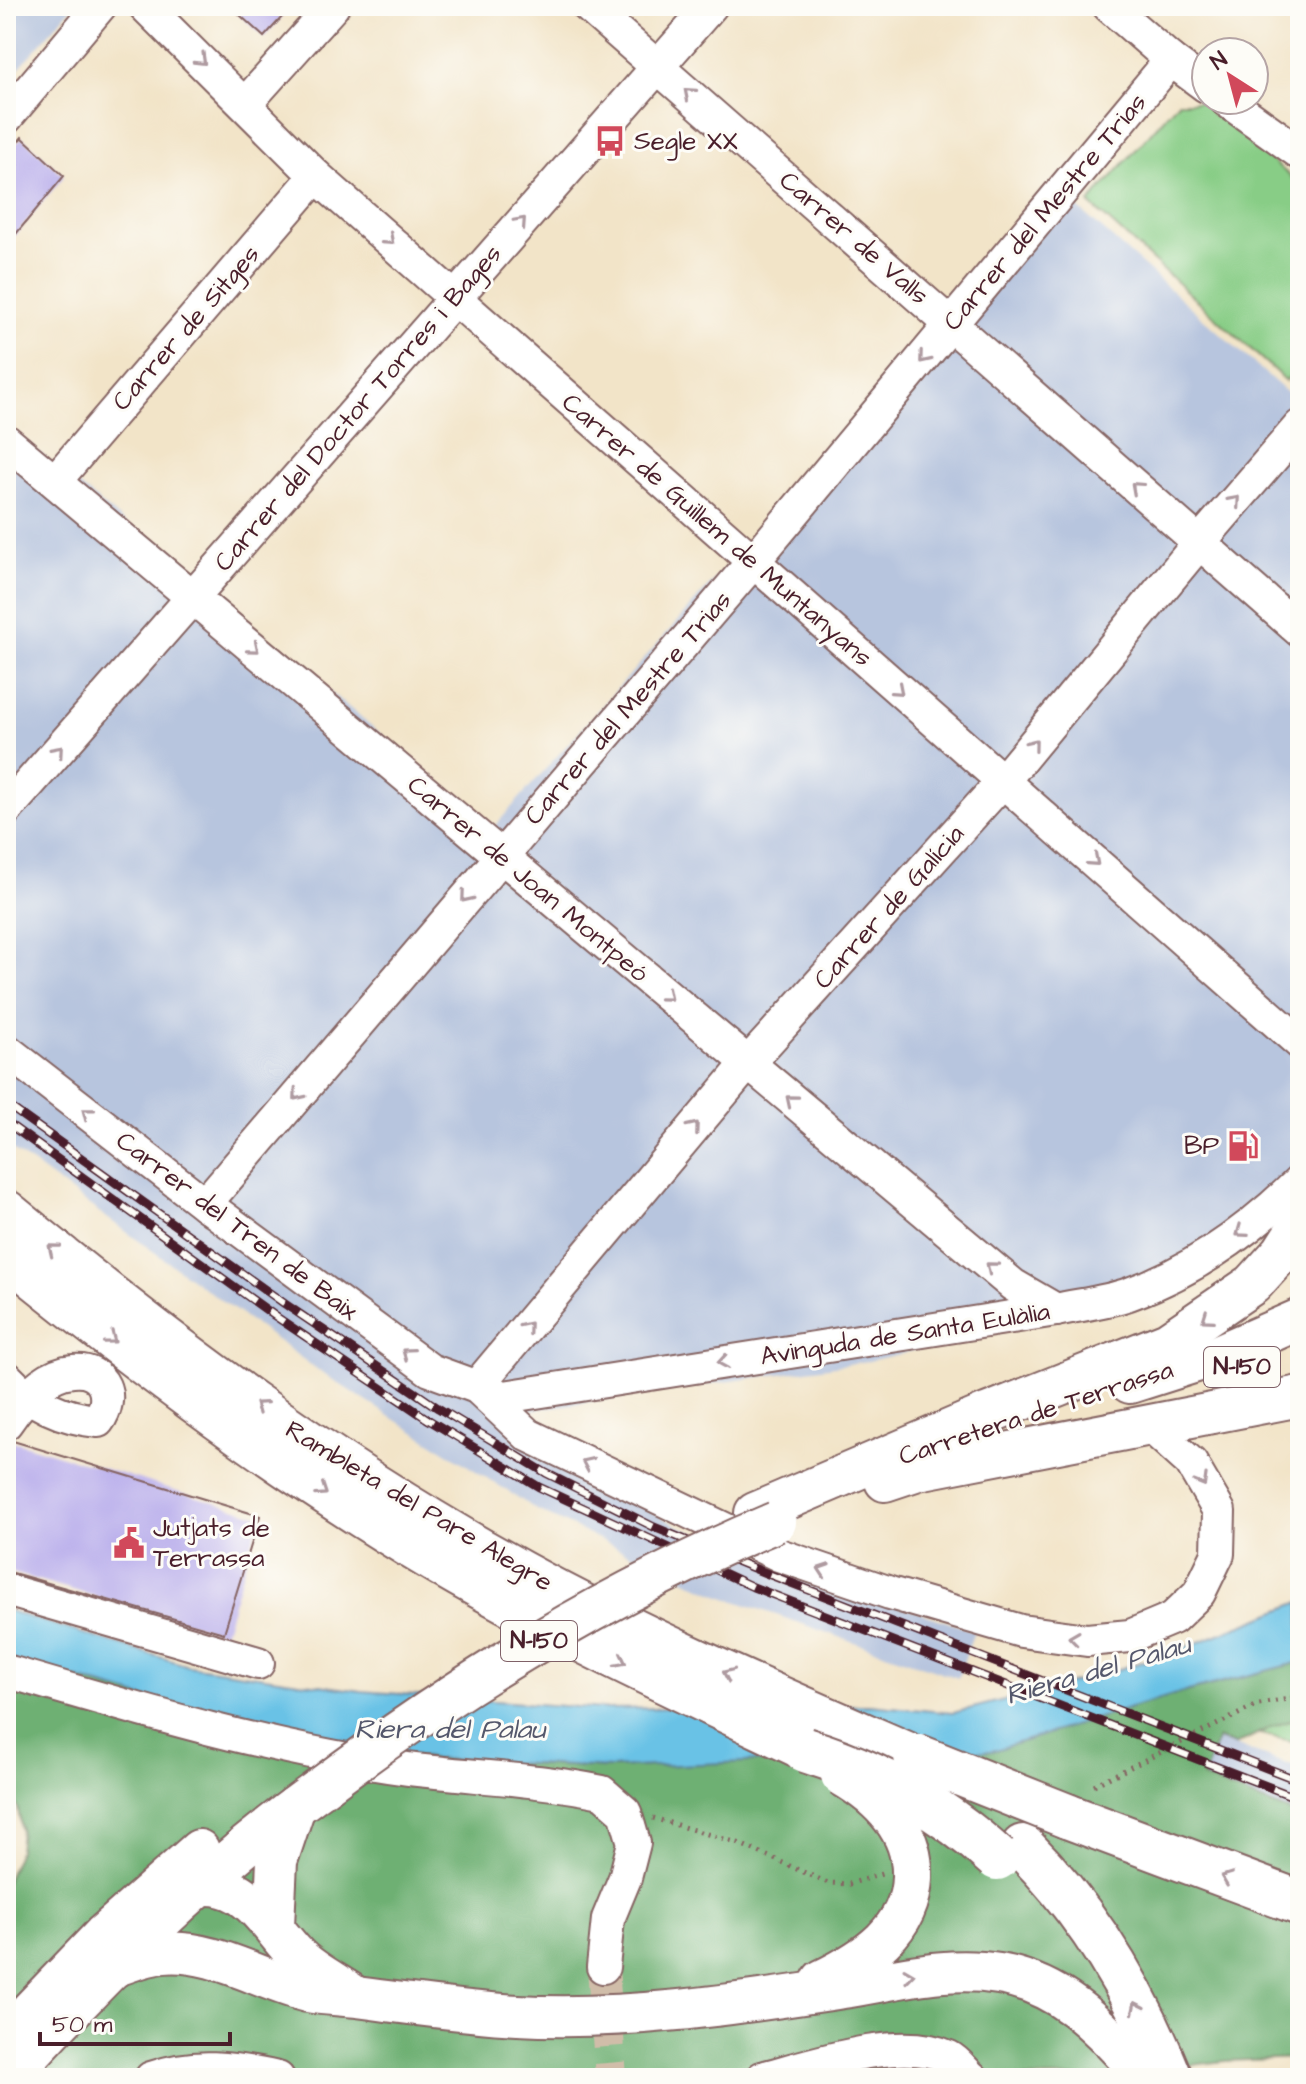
<svg xmlns="http://www.w3.org/2000/svg" width="1306" height="2084" font-family="'Architects Daughter',sans-serif">
  <style>
    .industrial { fill: #b7c5de }
    .green { fill: #88cd86; stroke: #697658; stroke-width: 2 }
    .forest { fill: #6eb073; stroke: #5c684f; stroke-width: 2 }
    .water { fill: #69c2e6; stroke: #5a7088; stroke-width: 2 }
    .building { fill: #b6aaeb }
    .lines { fill: none; stroke-linecap: round; stroke-linejoin: round }
    .minor-tunnel { stroke: #d0bda9; stroke-width: 32; stroke-dasharray: 32 16; stroke-linecap: butt }
    .minor-casing { stroke: #856462; stroke-width: 36 }
    .major-casing { stroke: #856462; stroke-width: 44 }
    .highway-casing { stroke: #856462; stroke-width: 48 }
    .path { stroke: #856462; stroke-width: 5; stroke-dasharray: 2 6; stroke-linecap: butt }
    .minor { stroke: #fff; stroke-width: 32 }
    .major { stroke: #fff; stroke-width: 40 }
    .highway { stroke: #fff; stroke-width: 44 }
    .rail-casing { stroke: #4a1f2b; stroke-width: 9 }
    .rail { stroke: #fdfcf7; stroke-width: 6; stroke-dasharray: 18; stroke-linecap: butt }
    .major-bridge-casing { stroke: #856462; stroke-width: 44; stroke-linecap: butt }
    .highway-bridge-casing { stroke: #856462; stroke-width: 48; stroke-linecap: butt }
    .major-bridge { stroke: #fff; stroke-width: 40 }
    .highway-bridge { stroke: #fff; stroke-width: 44 }
    .oneway { stroke: #ae9aa0 }
    .labels { text-anchor: middle; dominant-baseline: central; stroke-width: 6; stroke-linejoin: round; paint-order: stroke }
    .shield { fill: #fdfcf7; stroke: #806168; stroke-width: 2 }
    .shield-label { font-size: 24px; font-weight: bold; fill: #4a1f2b }
    .poi-label { font-size: 26px; fill: #4a1f2b; stroke: #fdfcf7; text-anchor: start }
    .street-label { font-size: 26px; fill: #4a1f2b; stroke: #fdfcf7 }
    .water-label { font-size: 28px; font-style: italic; fill: #55586c; stroke: #fdfcf7 }
  </style>
  <rect width="100%" height="100%" fill="#fdfcf7"/>
  <filter id="ink" filterUnits="userSpaceOnUse"><feTurbulence type="fractalNoise" baseFrequency=".0125" numOctaves="2"/><feDisplacementMap in="SourceGraphic" scale="16" xChannelSelector="R" yChannelSelector="G"/><feConvolveMatrix kernelMatrix="1 2 1 2 8 2 1 2 1" color-interpolation-filters="sRGB"/></filter>
  <filter id="wash" filterUnits="userSpaceOnUse"><feTurbulence type="fractalNoise" baseFrequency=".006" numOctaves="4" result="noise"/><feDisplacementMap in="SourceGraphic" scale="32" xChannelSelector="R" yChannelSelector="G"/><feGaussianBlur stdDeviation="1.8" result="paint"/><feColorMatrix in="noise" values="0 0 0 0 0 0 0 0 0 0 0 0 0 0 0 0 0 1.4 0 .05"/><feComposite in="paint" operator="in"/></filter>
  <g filter="url(#wash)">
    <rect width="100%" height="100%" fill="#f2e4c8"/>
    <g class="industrial">
      <polygon points="6,6 73,6 6,83"/>
      <polygon points="1060,192 1300,404 1300,1187 1169,1290 869,1361 525,1411 510,1433 676,1525 753,1556 974,1631 958,1678 718,1595 537,1510 322,1373 6,1145 6,425 494,827"/>
      <polygon points="1218,1739 1300,1769 1300,1816 1202,1778"/>
    </g>
    <g class="green">
      <polygon points="1178,102 1206,102 1300,185 1300,372 1296,369 1286,381 1089,203"/>
      <polygon points="1300,1712 1300,1743 1238,1729"/>
    </g>
    <polygon class="forest" points="6,1659 434,1759 611,1768 723,1762 1173,1695 1300,1662 1300,1718 1271,1727 1235,1745 1218,1739 1203,1778 1300,1816 1300,2058 1225,2061 1086,2078 6,2078 6,1881 19,1851 21,1829 18,1808 6,1791"/>
    <polygon class="water" points="1300,1602 1300,1662 1173,1695 992,1751 611,1768 434,1759 203,1714 6,1659 6,1610 189,1666 361,1691 604,1709 870,1705 953,1713 1083,1680 1171,1653"/>
    <g id="blocks">
      <g class="building">
        <polygon points="230,6 292,6 264,37"/>
        <polygon points="22,137 64,176 6,246 6,156"/>
        <polygon points="13,1441 260,1516 224,1633 6,1571 6,1442"/>
      </g>
    </g>
  </g>
  <g filter="url(#ink)">
    <use href="#blocks" fill-opacity="0" stroke="#856462" stroke-width="2"/>
    <g class="lines">
      <polyline class="minor-tunnel" points="603,1967 611,2078"/>
      <defs>
        <g id="minor">
          <polyline points="145,6 316,176 1300,1043"/>
          <polyline points="588,6 1300,631"/>
          <polyline points="1109,6 1171,60 1206,86"/>
          <polyline points="1226,100 1300,153"/>
          <polyline points="246,103 333,6"/>
          <polyline points="6,118 100,6"/>
          <polyline points="6,441 1013,1285 1056,1310"/>
          <polyline points="55,481 316,176"/>
          <polyline points="6,810 711,6"/>
          <path d="M 6,1050 L 205,1204 L 430,1370 L 504,1397 L 1056,1310 C 1079,1305 1106,1302 1129,1294 C 1194,1271 1251,1229 1300,1181"/>
          <polyline points="205,1204 752,563 1171,60"/>
          <path d="M 6,1377 C 30,1403 63,1418 98,1421 C 115,1398 105,1368 73,1371 C 44,1373 21,1401 6,1423"/>
          <polyline points="477,1386 747,1064 1003,781 1199,543 1300,426"/>
          <polyline points="479,1389 528,1435 779,1555 890,1593 1021,1631 1087,1640 1130,1636 1173,1618 1199,1593 1218,1554 1219,1511 1191,1463 1149,1425"/>
          <polyline points="6,1590 258,1663"/>
          <path d="M 6,1671 C 138,1710 272,1750 408,1769 C 473,1777 538,1779 602,1792 L 625,1812 L 634,1843 L 625,1878 L 608,1919 L 603,1967"/>
          <path d="M 151,2078 C 195,2062 233,2068 278,2078"/>
          <path d="M 762,2078 C 811,2065 901,2034 949,2057 C 957,2061 965,2072 972,2078"/>
        </g>
        <g id="major">
          <path d="M 6,1210 C 168,1344 336,1470 521,1571 C 649,1641 783,1698 916,1756"/>
          <path d="M 6,1256 C 143,1368 286,1475 439,1565 C 557,1634 681,1691 805,1750"/>
          <polyline points="1130,1383 1218,1355 1300,1319"/>
          <polyline points="885,1481 918,1470 1300,1396"/>
          <polyline points="755,1513 989,1413 1168,1342 1253,1284 1282,1252 1300,1224"/>
          <path d="M 182,1889 C 243,1870 263,1920 297,1956 C 312,1971 332,1981 349,1992"/>
          <polyline points="274,1925 277,1861 295,1807"/>
          <path d="M 111,1968 C 127,1962 145,1955 163,1953 C 212,1948 262,1981 308,1992 C 324,1995 340,1995 356,1997 C 411,2004 463,2012 518,2015 C 626,2021 736,2004 843,1988 C 896,1980 945,1965 999,1974 C 1058,1984 1098,2023 1136,2067"/>
          <path d="M 822,1980 C 865,1959 911,1930 912,1877"/>
          <polyline points="6,2036 103,1935 199,1850"/>
          <path d="M 8,2078 C 104,1973 203,1873 319,1789"/>
        </g>
        <g id="highway">
          <polyline points="1067,1816 1300,1903"/>
          <path d="M 1023,1847 C 1088,1912 1136,1993 1170,2078"/>
          <polyline points="19,2078 22,2063"/>
        </g>
      </defs>
      <use href="#minor" class="minor-casing"/>
      <use href="#major" class="major-casing"/>
      <use href="#highway" class="highway-casing"/>
      <g class="path">
        <polyline points="1094,1785 1259,1704 1300,1697"/>
        <polyline points="653,1818 738,1843 828,1883 849,1884 882,1874"/>
      </g>
      <use href="#minor" class="minor"/>
      <use href="#major" class="major"/>
      <use href="#highway" class="highway"/>
      <defs>
        <g id="rail">
          <polyline points="6,1104 285,1304 438,1408 546,1473 654,1527 763,1572 1300,1781"/>
          <polyline points="6,1122 275,1316 429,1420 539,1487 753,1587 1300,1799"/>
        </g>
      </defs>
      <use href="#rail" class="rail-casing"/>
      <use href="#rail" class="rail"/>
      <defs>
        <g id="major-bridge">
          <path d="M 841,1775 C 879,1797 914,1829 912,1877"/>
          <path d="M 319,1789 C 461,1682 611,1591 776,1522"/>
        </g>
        <g id="highway-bridge">
          <path d="M 805,1750 C 876,1772 942,1807 997,1858"/>
          <polyline points="916,1756 1067,1816"/>
        </g>
      </defs>
      <use href="#major-bridge" class="major-bridge-casing"/>
      <use href="#highway-bridge" class="highway-bridge-casing"/>
      <use href="#major-bridge" class="major-bridge"/>
      <use href="#highway-bridge" class="highway-bridge"/>
    </g>
    <defs><path id="oneway-chevron" d="M-2-3.5L2.5 0L-2 3.5" fill="none" stroke-width="1.6" stroke-linecap="round" stroke-linejoin="round" transform="scale(2)"/></defs>
    <g class="oneway">
      <use href="#oneway-chevron" transform="translate(201 60) rotate(44)"/>
      <use href="#oneway-chevron" transform="translate(689 93) rotate(-139)"/>
      <use href="#oneway-chevron" transform="translate(521 222) rotate(-48)"/>
      <use href="#oneway-chevron" transform="translate(389 240) rotate(41)"/>
      <use href="#oneway-chevron" transform="translate(924 358) rotate(130)"/>
      <use href="#oneway-chevron" transform="translate(1136 487) rotate(-138)"/>
      <use href="#oneway-chevron" transform="translate(1235 501) rotate(-49)"/>
      <use href="#oneway-chevron" transform="translate(254 648) rotate(40)"/>
      <use href="#oneway-chevron" transform="translate(898 690) rotate(41)"/>
      <use href="#oneway-chevron" transform="translate(1033 744) rotate(-51)"/>
      <use href="#oneway-chevron" transform="translate(58 751) rotate(-49)"/>
      <use href="#oneway-chevron" transform="translate(1094 861) rotate(41)"/>
      <use href="#oneway-chevron" transform="translate(466 897) rotate(130)"/>
      <use href="#oneway-chevron" transform="translate(667 996) rotate(40)"/>
      <use href="#oneway-chevron" transform="translate(298 1095) rotate(130)"/>
      <use href="#oneway-chevron" transform="translate(791 1100) rotate(-140)"/>
      <use href="#oneway-chevron" transform="translate(87 1113) rotate(-142)"/>
      <use href="#oneway-chevron" transform="translate(694 1127) rotate(-50)"/>
      <use href="#oneway-chevron" transform="translate(1241 1232) rotate(144)"/>
      <use href="#oneway-chevron" transform="translate(53 1249) rotate(-141)"/>
      <use href="#oneway-chevron" transform="translate(991 1267) rotate(-140)"/>
      <use href="#oneway-chevron" transform="translate(1207 1318) rotate(145)"/>
      <use href="#oneway-chevron" transform="translate(527 1327) rotate(-50)"/>
      <use href="#oneway-chevron" transform="translate(111 1339) rotate(37)"/>
      <use href="#oneway-chevron" transform="translate(407 1353) rotate(-144)"/>
      <use href="#oneway-chevron" transform="translate(723 1362) rotate(171)"/>
      <use href="#oneway-chevron" transform="translate(260 1406) rotate(-144)"/>
      <use href="#oneway-chevron" transform="translate(587 1463) rotate(-155)"/>
      <use href="#oneway-chevron" transform="translate(1202 1481) rotate(60)"/>
      <use href="#oneway-chevron" transform="translate(322 1491) rotate(34)"/>
      <use href="#oneway-chevron" transform="translate(823 1570) rotate(-161)"/>
      <use href="#oneway-chevron" transform="translate(1074 1638) rotate(-172)"/>
      <use href="#oneway-chevron" transform="translate(621 1661) rotate(27)"/>
      <use href="#oneway-chevron" transform="translate(728 1674) rotate(-156)"/>
      <use href="#oneway-chevron" transform="translate(1226 1878) rotate(-159)"/>
      <use href="#oneway-chevron" transform="translate(909 1975) rotate(-8)"/>
      <use href="#oneway-chevron" transform="translate(1137 2007) rotate(-116)"/>
    </g>
  </g>
  <defs>
    <symbol id="bus-bare" viewBox="-9 -9 18 18"><path d="M-5-6H5V4H4V6H2V4H-2V6H-4V4H-5ZM-3.5-4V0h7V-4ZM-3.5 1.2v1.5H-2V1.2ZM2 1.2v1.5H3.5V1.2Z" fill="#d1495b" stroke="#fdfcf7" stroke-width="2.5" paint-order="stroke"/></symbol>
    <symbol id="fuel-bare" viewBox="-9 -9 18 18"><path d="M-5.5-6h7V0h2V4h1.3V-2.5L3-4.5l.8-.8L6-3V5H2.5V1h-1V6h-7ZM-4.2-4.7v3.2H.2V-4.7Z" fill="#d1495b" stroke="#fdfcf7" stroke-width="2.5" paint-order="stroke"/></symbol>
    <symbol id="civic-bare" viewBox="-9 -9 18 18"><path d="M-.6-6.5H3V-4.5H.6V-3L4-1V1h2V6H-6V1h2V-1L-.6-3ZM-1.2 2.5V6h2.4V2.5Z" fill="#d1495b" stroke="#fdfcf7" stroke-width="2.5" paint-order="stroke"/></symbol>
  </defs>
  <g fill-rule="evenodd">
    <use href="#bus-bare" x="588" y="119" width="44" height="44"/>
    <use href="#fuel-bare" x="1221" y="1124" width="44" height="44"/>
    <use href="#civic-bare" x="107" y="1521" width="44" height="44"/>
  </g>
  <g class="labels">
    <g class="shield">
      <rect x="1204" y="1347" width="76" height="40" rx="6"/>
      <rect x="501" y="1621" width="76" height="40" rx="6"/>
    </g>
    <g class="shield-label">
      <text x="1242" y="1367">N-150</text>
      <text x="539" y="1641">N-150</text>
    </g>
    <g class="poi-label">
      <text x="634" y="141">Segle XX</text>
      <text x="1219" y="1146" text-anchor="end">BP</text>
      <text x="153" y="1528">Jutjats de<tspan x="153" dy="30">Terrassa</tspan></text>
    </g>
    <g class="street-label">
      <text transform="translate(1045 212) rotate(-50)">Carrer del Mestre Trias</text>
      <text transform="translate(854 238) rotate(41)">Carrer de Valls</text>
      <text transform="translate(186 328) rotate(-49)">Carrer de Sitges</text>
      <text transform="translate(358 408) rotate(-49)">Carrer del Doctor Torres i Bages</text>
      <text transform="translate(717 530) rotate(41)">Carrer de Guillem de Muntanyans</text>
      <text transform="translate(628 708) rotate(-49)">Carrer del Mestre Trias</text>
      <text transform="translate(528 879) rotate(40)">Carrer de Joan Montpeó</text>
      <text transform="translate(889 907) rotate(-48)">Carrer de Galícia</text>
      <text transform="translate(237 1226) rotate(37)">Carrer del Tren de Baix</text>
      <text transform="translate(905 1334) rotate(-9)">Avinguda de Santa Eulàlia</text>
      <text transform="translate(1036 1413) rotate(-18)">Carretera de Terrassa</text>
      <text transform="translate(419 1506) rotate(31)">Rambleta del Pare Alegre</text>
    </g>
    <g class="water-label">
      <text transform="translate(1098 1670) rotate(-16)">Riera del Palau</text>
      <text x="450" y="1729">Riera del Palau</text>
    </g>
  </g>
  <rect width="1306" height="2084" fill="none" stroke="#fdfcf7" stroke-width="32"/>
  <g transform="translate(1230 76) rotate(324)"><circle r="38" fill="#fdfcf7" stroke="#b5a4a5" stroke-width="2"/>
  <path d="M0-6L14 30L0 20L-14 30Z" fill="#d1495b"/>
  <text y="-12" font-size="22" font-weight="bold" text-anchor="middle" fill="#4a1f2b">N</text>
  </g>
  <path d="M40 2032v12h190v-12" fill="none" stroke="#4a1f2b" stroke-width="4"/>
  <text x="52" y="2032" font-size="24" fill="#4a1f2b" stroke="#fdfcf7" stroke-width="6" paint-order="stroke">50 m</text>
</svg>
